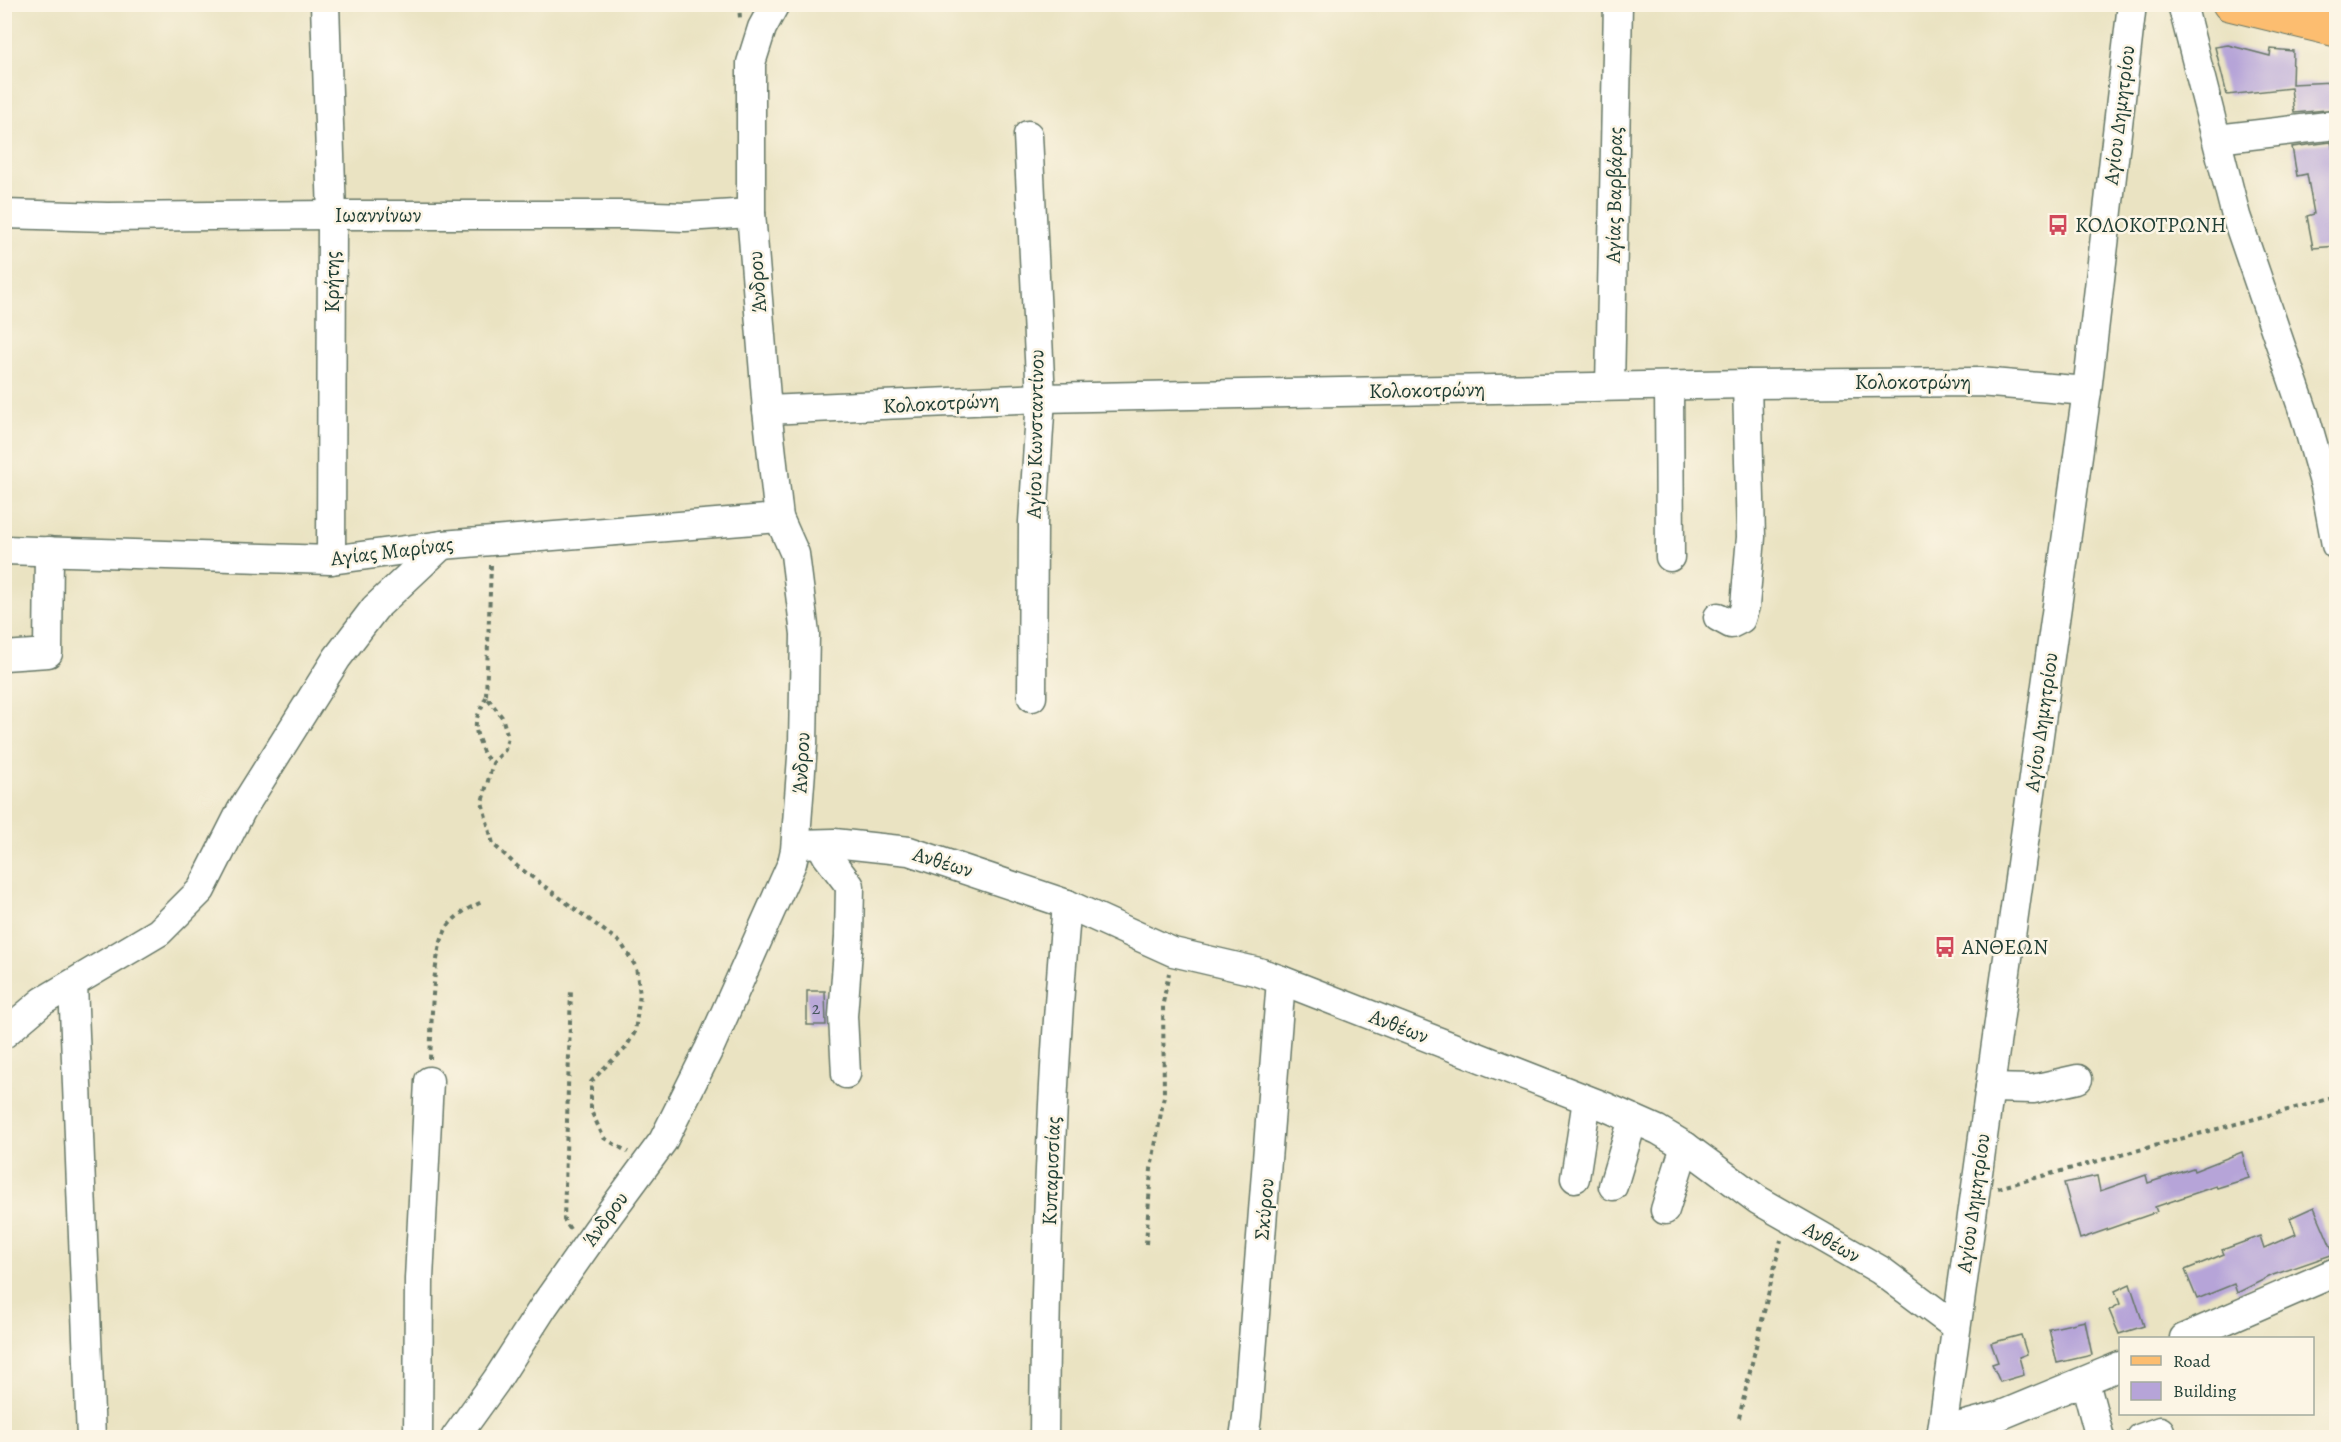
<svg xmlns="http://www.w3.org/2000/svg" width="2341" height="1442" font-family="Alegreya,serif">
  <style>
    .building { fill: #b6a4d8 }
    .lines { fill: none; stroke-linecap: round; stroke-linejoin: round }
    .minor-casing { stroke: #676; stroke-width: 31 }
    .major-casing { stroke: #676; stroke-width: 35 }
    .path { stroke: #676; stroke-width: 4; stroke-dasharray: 4.5 4.5; stroke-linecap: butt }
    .minor { stroke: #fff; stroke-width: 28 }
    .major { stroke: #fcbd6f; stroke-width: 33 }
    .labels { text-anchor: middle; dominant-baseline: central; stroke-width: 5; stroke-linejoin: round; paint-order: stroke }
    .number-label { font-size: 18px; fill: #45575d }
    .street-label { font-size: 21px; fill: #1f3d34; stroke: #fcf5e5 }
    .poi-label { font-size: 21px; fill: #1f3d34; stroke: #fcf5e5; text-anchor: start }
  </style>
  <rect width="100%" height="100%" fill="#fcf5e5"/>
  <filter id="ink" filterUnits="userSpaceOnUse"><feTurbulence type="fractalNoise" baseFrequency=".0167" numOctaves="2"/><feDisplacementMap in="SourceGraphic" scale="12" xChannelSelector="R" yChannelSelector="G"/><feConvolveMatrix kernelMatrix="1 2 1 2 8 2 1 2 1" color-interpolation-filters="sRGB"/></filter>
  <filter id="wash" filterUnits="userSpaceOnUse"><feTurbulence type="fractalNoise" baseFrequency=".008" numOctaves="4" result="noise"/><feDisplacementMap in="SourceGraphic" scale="24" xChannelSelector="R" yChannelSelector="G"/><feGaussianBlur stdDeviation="1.35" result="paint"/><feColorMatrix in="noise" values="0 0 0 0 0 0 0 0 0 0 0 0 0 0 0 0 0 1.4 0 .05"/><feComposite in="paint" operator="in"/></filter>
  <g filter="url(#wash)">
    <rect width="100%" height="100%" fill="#eae3c2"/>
    <g id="blocks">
      <g class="building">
        <polygon points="2228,45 2270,56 2271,49 2293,51 2292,84 2333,82 2337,88 2337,109 2294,113 2291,88 2227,95 2215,47"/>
        <polygon points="2331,142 2337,167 2337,246 2313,248 2307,216 2314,214 2307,174 2297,176 2292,147"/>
        <polygon points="807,991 825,991 826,1025 807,1025"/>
        <polygon points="2242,1152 2249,1178 2217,1188 2216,1186 2155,1207 2157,1212 2080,1239 2064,1183 2097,1176 2100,1191 2146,1175 2148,1183 2193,1168 2194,1171"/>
        <polygon points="2314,1207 2334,1254 2273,1275 2237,1293 2234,1284 2197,1299 2185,1270 2224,1254 2222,1250 2260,1236 2264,1248 2296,1234 2290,1218"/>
        <polygon points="2130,1284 2144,1326 2119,1334 2109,1310 2120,1304 2115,1291"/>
        <polygon points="2085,1321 2092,1355 2057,1363 2049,1329"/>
        <polygon points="2021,1335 2027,1354 2019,1357 2024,1375 2000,1382 1992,1364 1998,1362 1991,1343"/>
      </g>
    </g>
  </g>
  <g filter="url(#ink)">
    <use href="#blocks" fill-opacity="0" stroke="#676" stroke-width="1.5"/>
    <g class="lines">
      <defs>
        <g id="minor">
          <polyline points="325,4 332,215 331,560"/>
          <polyline points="2182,4 2236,216 2305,416 2325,486 2336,545"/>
          <polyline points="1028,135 1041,398 1033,522 1032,697"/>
          <polyline points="2217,139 2336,125"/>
          <polyline points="4,214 107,217 332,215 626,215 685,217 751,213"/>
          <polyline points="1610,386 1618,4"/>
          <polyline points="1669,386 1670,557"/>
          <polyline points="767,410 1041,398 1747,384 1979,382 2087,391"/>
          <polyline points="4,550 331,560 442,545 779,518"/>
          <polyline points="1718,617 1731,624 1741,619 1745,606 1751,537 1747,384"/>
          <polyline points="4,656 48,653 49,551"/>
          <polyline points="797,844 834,843 909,851 1067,904 1173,952 1259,972 1281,980 1606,1107 1658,1130 1685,1146 1758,1200 1880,1270 1955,1326"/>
          <polyline points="821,845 827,856 850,886 849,937 843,1016 846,1074"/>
          <polyline points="73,984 91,1438"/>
          <polyline points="4,1034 43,1001 159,932 201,890 241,811 337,658 375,608 442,545"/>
          <polyline points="1990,1088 2033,1089 2078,1079"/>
          <polyline points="1575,1178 1587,1100"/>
          <polyline points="1613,1186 1633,1119"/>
          <polyline points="1665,1210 1685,1146"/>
          <polyline points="2184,1338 2336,1272"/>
          <polyline points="2085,1382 2100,1438"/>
          <polyline points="1942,1431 1999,1416 2120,1366"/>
          <polyline points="418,1438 419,1279 429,1081"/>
          <polyline points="455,1438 496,1381 544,1306 598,1229 663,1141 709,1049 792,863 795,850 803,744 805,634 795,554 779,518 767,410 751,213 751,63 762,28 775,4"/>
          <path d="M 1044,1438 C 1045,1260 1051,1081 1067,904"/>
          <polyline points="1244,1438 1247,1417 1281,980"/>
          <polyline points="1941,1438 2087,391 2132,4"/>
          <polyline points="2141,1438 2160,1431"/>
        </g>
        <polyline id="major" points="2229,4 2336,30"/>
      </defs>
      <use href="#minor" class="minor-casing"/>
      <use href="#major" class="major-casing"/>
      <g class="path">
        <polyline points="739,4 740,19"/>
        <polyline points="491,565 486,696 502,717 508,737 505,750 493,763 482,802 493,844 517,866 621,943 636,967 640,994 635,1032 625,1049 605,1067 591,1082 591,1111 604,1138 628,1152"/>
        <path d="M 486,697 C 478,717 471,721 480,743 C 483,753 484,757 493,763"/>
        <path d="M 430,1059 C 432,1027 431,951 448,926 C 457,914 469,908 482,902"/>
        <polyline points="1998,1188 2336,1097"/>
        <polyline points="570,1229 564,1220 571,989"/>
        <polyline points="1146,1244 1151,1169 1164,1096 1163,1003 1169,973"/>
        <polyline points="1739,1418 1781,1240"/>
      </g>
      <use href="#minor" class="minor"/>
      <use href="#major" class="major"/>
    </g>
  </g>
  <defs>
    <symbol id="bus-bare" viewBox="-9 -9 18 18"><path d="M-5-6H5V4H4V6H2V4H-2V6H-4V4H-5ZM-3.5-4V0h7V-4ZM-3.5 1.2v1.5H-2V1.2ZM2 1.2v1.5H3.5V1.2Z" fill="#d1495b" stroke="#fcf5e5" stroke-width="2.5" paint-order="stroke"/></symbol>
  </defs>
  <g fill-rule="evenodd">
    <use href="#bus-bare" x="2043" y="210" width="30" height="30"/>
    <use href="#bus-bare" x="1930" y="932" width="30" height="30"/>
  </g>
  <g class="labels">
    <g class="number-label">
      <text x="816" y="1008">2</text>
    </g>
    <g class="street-label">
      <text transform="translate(2119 115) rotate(-83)">Αγίου Δημητρίου</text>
      <text transform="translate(1614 195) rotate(-89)">Αγίας Βαρβάρας</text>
      <text x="378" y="215">Ιωαννίνων</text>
      <text transform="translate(332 282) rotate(-90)">Κρήτης</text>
      <text transform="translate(757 282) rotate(-94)">Άνδρου</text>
      <text x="1913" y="382">Κολοκοτρώνη</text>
      <text transform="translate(1427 390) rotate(-1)">Κολοκοτρώνη</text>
      <text transform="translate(941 403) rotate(-3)">Κολοκοτρώνη</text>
      <text transform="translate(1035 434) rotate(-89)">Αγίου Κωνσταντίνου</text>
      <text transform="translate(392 551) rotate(-7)">Αγίας Μαρίνας</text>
      <text transform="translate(2041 722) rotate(-82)">Αγίου Δημητρίου</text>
      <text transform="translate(801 763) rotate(-87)">Άνδρου</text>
      <text transform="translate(943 862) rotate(17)">Ανθέων</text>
      <text transform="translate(1399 1026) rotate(21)">Ανθέων</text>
      <text transform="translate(1051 1171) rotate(-88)">Κυπαρισσίας</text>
      <text transform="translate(1973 1203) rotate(-82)">Αγίου Δημητρίου</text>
      <text transform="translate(1264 1209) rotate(-85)">Σκύρου</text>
      <text transform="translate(605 1219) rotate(-54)">Άνδρου</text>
      <text transform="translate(1832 1242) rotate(30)">Ανθέων</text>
    </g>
    <g class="poi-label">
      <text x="2075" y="225">ΚΟΛΟΚΟΤΡΩΝΗ</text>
      <text x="1962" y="947">ΑΝΘΕΩΝ</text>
    </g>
  </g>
  <rect width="2341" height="1442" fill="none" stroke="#fcf5e5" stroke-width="24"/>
  <rect x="2119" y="1337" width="195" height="78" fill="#fcf5e5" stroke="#a4ab9e" stroke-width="1.5"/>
  <rect x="2131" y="1356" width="30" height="9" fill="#fcbd6f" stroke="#a4ab9e" stroke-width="1.5"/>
  <text x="2173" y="1367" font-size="18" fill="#1f3d34">Road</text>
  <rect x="2131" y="1382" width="30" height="18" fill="#b6a4d8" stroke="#a4ab9e" stroke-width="1.5"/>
  <text x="2173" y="1397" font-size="18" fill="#1f3d34">Building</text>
</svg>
